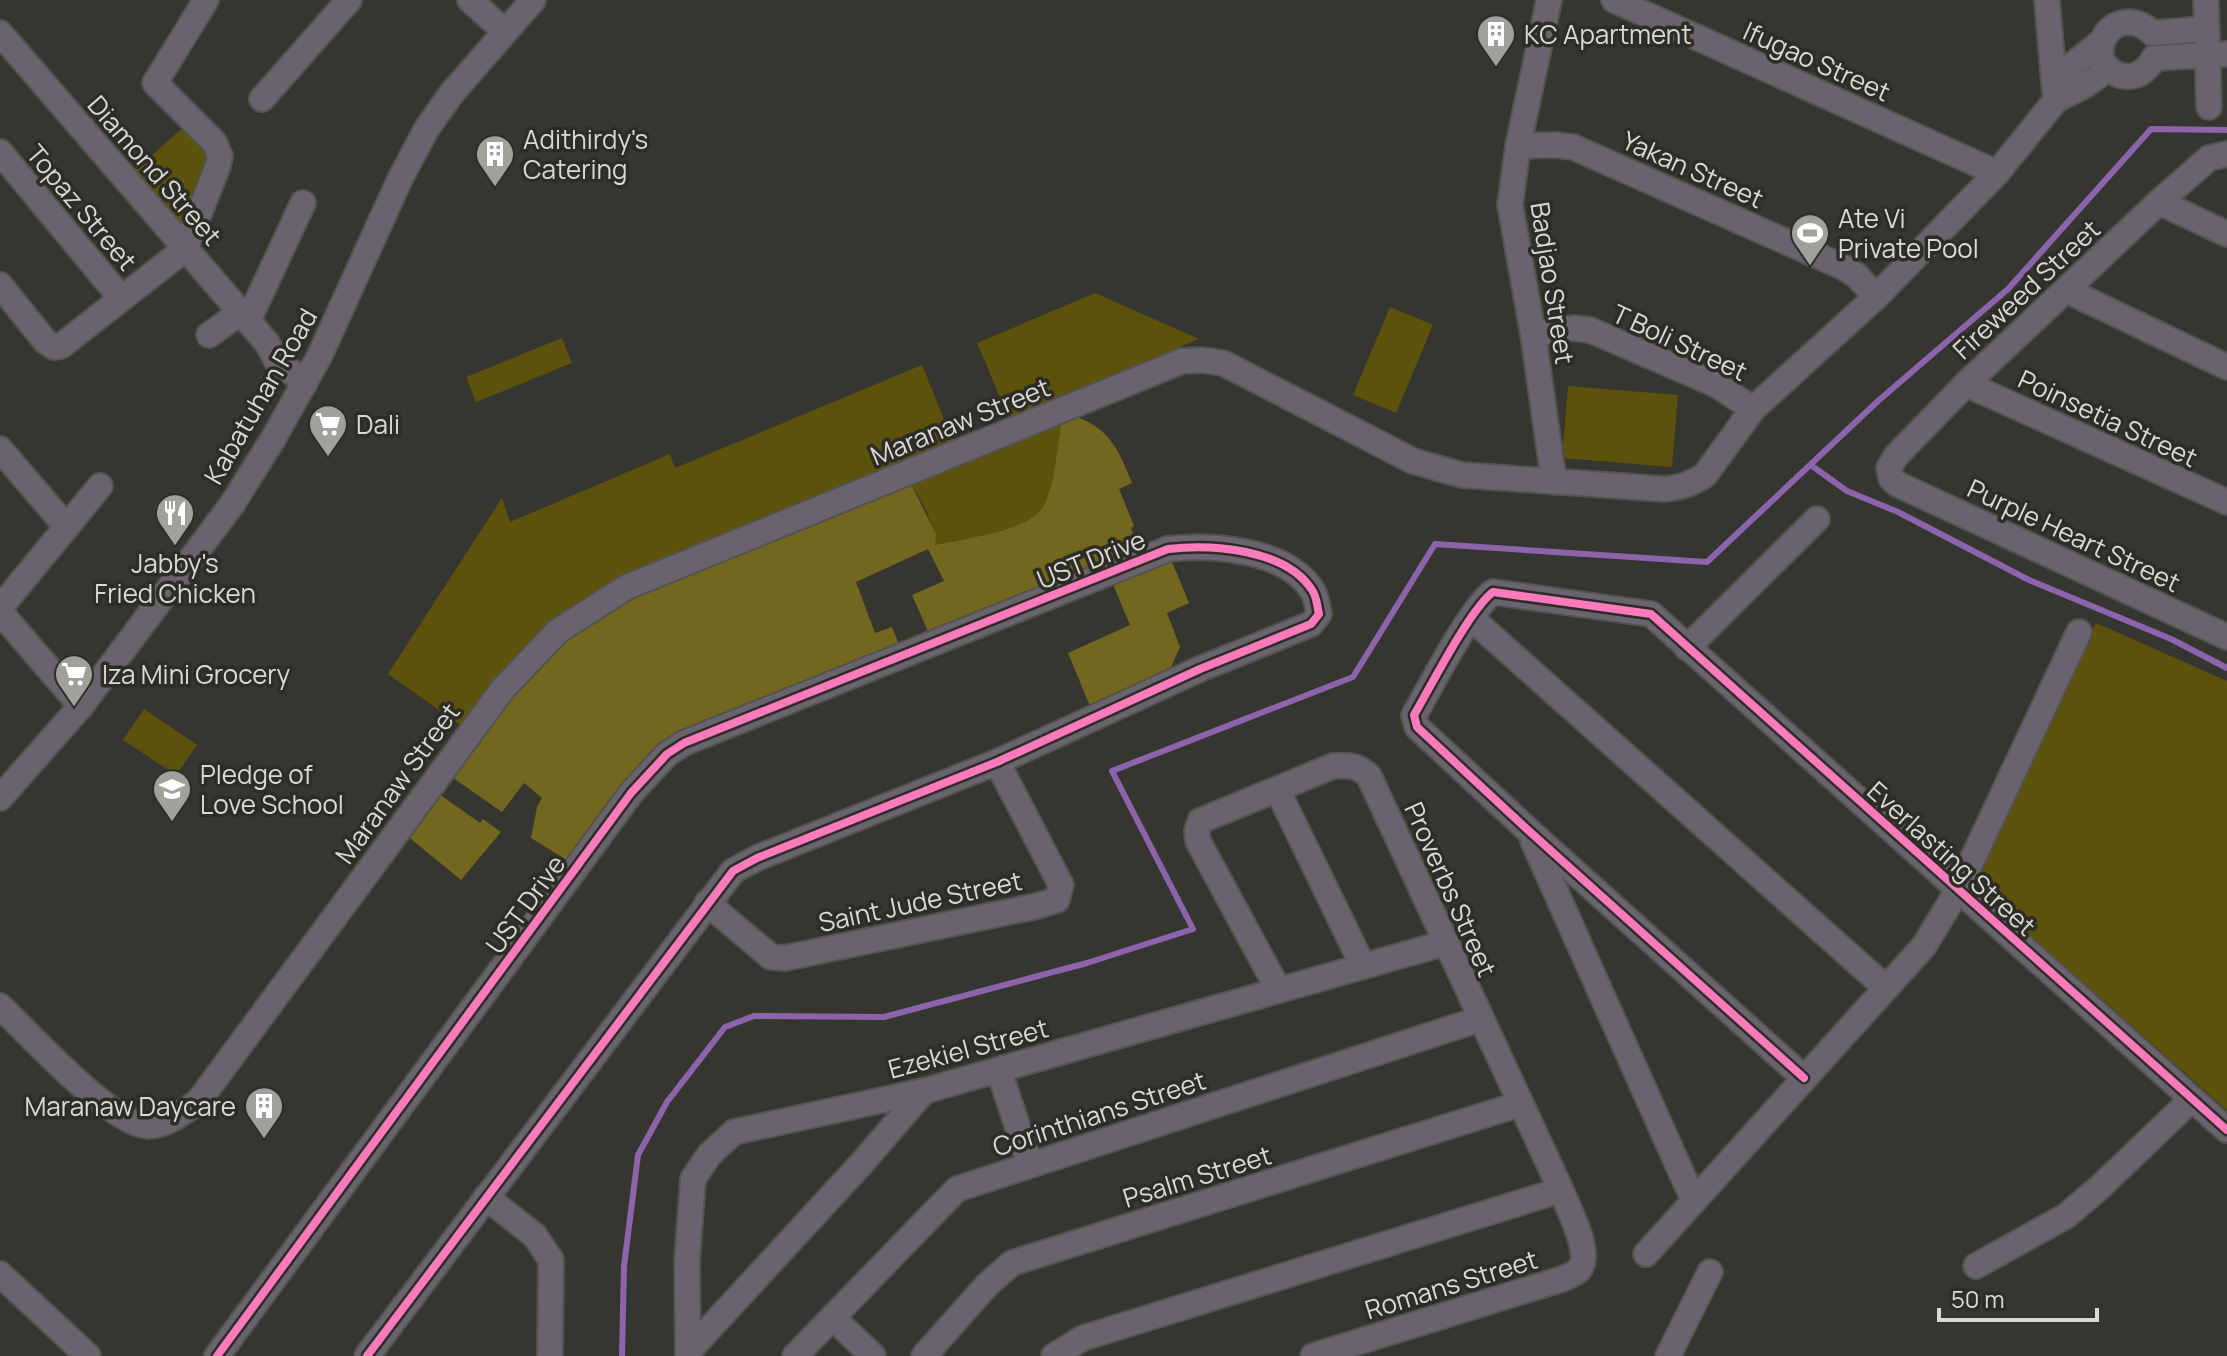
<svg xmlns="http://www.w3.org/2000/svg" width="2227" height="1356" font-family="Manrope,sans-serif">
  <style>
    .green { fill: #5c520b }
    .forest { fill: #73661e }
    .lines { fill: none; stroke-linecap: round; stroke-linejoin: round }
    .stream { stroke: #8c64ac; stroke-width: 6 }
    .minor-casing { stroke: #53534f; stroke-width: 28 }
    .minor { stroke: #68636c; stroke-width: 24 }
    .cycleway-casing { stroke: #2e2d25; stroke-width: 13 }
    .cycleway { stroke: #fd7abc; stroke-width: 8 }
    .labels { text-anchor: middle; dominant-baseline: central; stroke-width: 7; stroke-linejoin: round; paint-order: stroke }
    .poi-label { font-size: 26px; fill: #dad9d4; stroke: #2e2d25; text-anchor: start }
    .street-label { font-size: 26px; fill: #dad9d4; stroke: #2e2d25 }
  </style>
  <rect width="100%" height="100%" fill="#363631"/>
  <g class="green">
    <polygon points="192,120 214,142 187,244 128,176"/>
    <polygon points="1095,293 1199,339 1009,418 977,343"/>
    <polygon points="1390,307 1433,325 1396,413 1353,395"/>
    <polygon points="562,338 572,363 476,402 466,377"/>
    <polygon points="922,365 954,444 470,732 388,674 502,498 510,522 670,454 675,468"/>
    <polygon points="1568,386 1678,395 1672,467 1562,458"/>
    <path d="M 1062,419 C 1057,446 1057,480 1044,505 C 1030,532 963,538 934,545 C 936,526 921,497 908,482 Z"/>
    <polygon points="2096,623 2227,681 2227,1110 1973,885"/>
    <polygon points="144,709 197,745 176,775 123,740"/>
  </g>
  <g class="forest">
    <path d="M 1071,415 C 1109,427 1118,448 1132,483 L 1119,489 L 1134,526 L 1131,528 L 1140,550 L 931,638 L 912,595 L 944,581 L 928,549 L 856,582 L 875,633 L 892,627 L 902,652 L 699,730 L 573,864 L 531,838 L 537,807 L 542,798 L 524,783 L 502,812 L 446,773 L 562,635 L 633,590 L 908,482 L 913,488 L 936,534 L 935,545 C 964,538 1030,532 1044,505 C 1056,480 1057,446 1062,419 Z"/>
    <polygon points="1170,557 1189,603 1167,613 1180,647 1166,678 1092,711 1068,653 1130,625 1112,582"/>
    <polygon points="432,789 480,823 483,819 501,832 461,880 405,834"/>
  </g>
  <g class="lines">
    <g class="stream">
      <polyline points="1812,466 1847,491 1898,512 2029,580 2171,639 2227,668"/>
      <polyline points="622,1356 624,1266 638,1155 667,1102 725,1027 754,1016 884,1017 1087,963 1193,929 1112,771 1353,677 1435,544 1707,562 1878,401 2008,289 2151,129 2227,130"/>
    </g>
    <defs>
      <g id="minor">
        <polyline points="470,0 505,32"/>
        <polyline points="1549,0 1518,146 1510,205 1533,334 1554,482"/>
        <polyline points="1614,0 1997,173"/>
        <polyline points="2047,0 2055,94"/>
        <polyline points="2206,0 2209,107"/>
        <path d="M 2206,29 L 2152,33 C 2129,9 2094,28 2102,61 C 2117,83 2142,81 2154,58 L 2227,54"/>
        <polyline points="0,33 267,343 276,360 305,383"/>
        <polyline points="262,99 349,0"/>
        <polyline points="2056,100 2084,86 2108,69"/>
        <polyline points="1518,146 1556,145 1573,147 1843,267 1856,275 1876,297"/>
        <polyline points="0,152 121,298"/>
        <polyline points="2227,154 2209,158 2159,202 1966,384 1896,456 1889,468 1891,478 1897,484 2227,637"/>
        <polyline points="2159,202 2227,234"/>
        <polyline points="0,285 45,341 54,347 61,346 185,249 218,166 220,156 214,142 155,83 206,0"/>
        <polyline points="2066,290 2227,367"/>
        <polyline points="248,321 303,203"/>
        <polyline points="1533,334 1573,328 1590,330 1717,385 1753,409"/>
        <polyline points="209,335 241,312"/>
        <polyline points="1966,384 2227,502"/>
        <polyline points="0,449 65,525"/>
        <polyline points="0,608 100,486"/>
        <polyline points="0,612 81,706"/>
        <polyline points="1471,618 1886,988"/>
        <polyline points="1687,648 1817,519"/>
        <polyline points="1278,791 1363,966"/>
        <polyline points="0,798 81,706 233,503 273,439 320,355 400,179 427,128 452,93 533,0"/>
        <polyline points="1533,841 1694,1201"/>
        <polyline points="707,903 771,957 785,958 1037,906 1057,900 1061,885 997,762"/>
        <path d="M 1278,989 L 1198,841 L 1197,831 L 1200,821 L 1333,766 C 1349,765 1357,765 1369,776 L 1561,1190 C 1568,1209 1593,1252 1579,1270 C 1575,1274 1567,1277 1562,1279 L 1313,1356"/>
        <path d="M 0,1006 C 29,1034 112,1125 148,1126 C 167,1126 184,1111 198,1102 L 503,689 L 558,631 L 627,587 L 1182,361 L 1201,360 L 1223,363 L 1413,461 L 1462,475 L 1664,489 C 1680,488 1692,484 1705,475 L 1753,409 L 1876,297 L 1997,173 L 2056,100 L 2064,75 L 2071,66 L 2101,42"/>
        <polyline points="999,1071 1030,1164"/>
        <path d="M 1804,1078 L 1529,831 L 1417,727 L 1414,715 C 1431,686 1470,609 1493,592 L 1651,614 L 2227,1130"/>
        <polyline points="486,1197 535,1236 551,1260 550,1356"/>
        <polyline points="1646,1254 1924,946 1958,890 2079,632"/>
        <polyline points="1976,1266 2066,1216 2099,1188 2192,1099"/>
        <polyline points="0,1274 88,1356"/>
        <polyline points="833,1318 873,1356"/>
        <polyline points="688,1352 861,1164 924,1091"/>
        <path d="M 217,1356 L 631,793 L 667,754 L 684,743 L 1168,549 C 1212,544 1286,549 1312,590 C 1317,597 1317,606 1319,614 L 1311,624 L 1200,669 L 997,762 L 757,858 L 733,871 L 367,1356"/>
        <polyline points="688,1356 687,1262 693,1179 709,1155 734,1132 924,1091 1445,943"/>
        <polyline points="795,1356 957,1189 1480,1019"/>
        <polyline points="924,1356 987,1285 1012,1263 1520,1104"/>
        <polyline points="1054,1356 1083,1338 1561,1190"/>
        <polyline points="1668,1356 1710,1272"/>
      </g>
    </defs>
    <use href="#minor" class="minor-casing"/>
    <use href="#minor" class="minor"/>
    <defs>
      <g id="cycleway">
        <path d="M 1804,1078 L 1529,831 L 1417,727 L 1414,715 C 1431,686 1470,609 1493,592 L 1651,614 L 2227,1130"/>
        <path d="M 217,1356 L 631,793 L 667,754 L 684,743 L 1168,549 C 1212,544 1286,549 1312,590 C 1317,597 1317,606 1319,614 L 1311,624 L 1200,669 L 997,762 L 757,858 L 733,871 L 367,1356"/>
      </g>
    </defs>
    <use href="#cycleway" class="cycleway-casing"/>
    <use href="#cycleway" class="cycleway"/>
  </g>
  <defs>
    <symbol id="building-pin" viewBox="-11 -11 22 30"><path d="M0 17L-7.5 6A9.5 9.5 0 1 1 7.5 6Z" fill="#a1a09b" stroke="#2e2d25"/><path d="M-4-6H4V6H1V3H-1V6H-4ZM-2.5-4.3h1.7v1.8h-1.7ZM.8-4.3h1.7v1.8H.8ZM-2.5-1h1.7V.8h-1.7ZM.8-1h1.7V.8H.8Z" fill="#fff"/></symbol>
    <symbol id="stadium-pin" viewBox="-11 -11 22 30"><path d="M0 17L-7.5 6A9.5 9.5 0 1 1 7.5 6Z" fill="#a1a09b" stroke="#2e2d25"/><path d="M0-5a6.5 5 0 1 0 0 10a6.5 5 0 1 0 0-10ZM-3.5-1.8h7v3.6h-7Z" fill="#fff"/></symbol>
    <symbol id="supermarket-pin" viewBox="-11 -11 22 30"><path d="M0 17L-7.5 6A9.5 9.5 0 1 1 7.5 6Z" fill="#a1a09b" stroke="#2e2d25"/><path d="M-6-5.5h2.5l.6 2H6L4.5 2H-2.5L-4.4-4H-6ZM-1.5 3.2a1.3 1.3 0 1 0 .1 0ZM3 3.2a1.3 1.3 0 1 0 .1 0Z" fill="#fff"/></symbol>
    <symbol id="restaurant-pin" viewBox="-11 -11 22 30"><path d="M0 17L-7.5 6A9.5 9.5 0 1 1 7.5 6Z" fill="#a1a09b" stroke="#2e2d25"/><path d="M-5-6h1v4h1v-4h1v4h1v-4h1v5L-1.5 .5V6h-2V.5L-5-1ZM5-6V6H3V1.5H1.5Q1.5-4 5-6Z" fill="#fff"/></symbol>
    <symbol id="school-pin" viewBox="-11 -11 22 30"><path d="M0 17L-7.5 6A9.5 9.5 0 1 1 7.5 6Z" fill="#a1a09b" stroke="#2e2d25"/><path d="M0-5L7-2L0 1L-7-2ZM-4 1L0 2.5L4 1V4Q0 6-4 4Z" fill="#fff"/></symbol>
  </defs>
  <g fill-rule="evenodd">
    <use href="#building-pin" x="1474" y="12" width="44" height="60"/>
    <use href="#building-pin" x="473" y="132" width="44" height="60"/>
    <use href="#stadium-pin" x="1788" y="211" width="44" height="60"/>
    <use href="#supermarket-pin" x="306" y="402" width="44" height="60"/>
    <use href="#restaurant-pin" x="153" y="491" width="44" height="60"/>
    <use href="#supermarket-pin" x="52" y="652" width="44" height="60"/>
    <use href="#school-pin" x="150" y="767" width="44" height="60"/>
    <use href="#building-pin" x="242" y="1084" width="44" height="60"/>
  </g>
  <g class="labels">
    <g class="poi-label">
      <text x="1524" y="34">KC Apartment</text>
      <text x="523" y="139">Adithirdy's<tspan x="523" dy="30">Catering</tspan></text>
      <text x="1838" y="218">Ate Vi<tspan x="1838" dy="30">Private Pool</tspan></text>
      <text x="356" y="424">Dali</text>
      <text x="175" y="563" text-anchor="middle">Jabby's<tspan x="175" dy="30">Fried Chicken</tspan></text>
      <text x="102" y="674">Iza Mini Grocery</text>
      <text x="200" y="774">Pledge of<tspan x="200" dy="30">Love School</tspan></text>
      <text x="236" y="1106" text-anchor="end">Maranaw Daycare</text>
    </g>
    <g class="street-label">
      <text transform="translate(1817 61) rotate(24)">Ifugao Street</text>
      <text transform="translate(1693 169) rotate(24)">Yakan Street</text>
      <text transform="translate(155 170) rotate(49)">Diamond Street</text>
      <text transform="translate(82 207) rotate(50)">Topaz Street</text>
      <text transform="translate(1553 283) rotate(81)">Badjao Street</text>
      <text transform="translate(2026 289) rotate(-43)">Fireweed Street</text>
      <text transform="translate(1680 342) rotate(25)">T Boli Street</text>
      <text transform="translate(260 396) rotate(-60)">Kabatuhan Road</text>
      <text transform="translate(2108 418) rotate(25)">Poinsetia Street</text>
      <text transform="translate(960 421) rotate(-22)">Maranaw Street</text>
      <text transform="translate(2074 535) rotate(25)">Purple Heart Street</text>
      <text transform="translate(1091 559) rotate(-22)">UST Drive</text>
      <text transform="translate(397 783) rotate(-54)">Maranaw Street</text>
      <text transform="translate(1952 858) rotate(42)">Everlasting Street</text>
      <text transform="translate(1451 889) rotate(66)">Proverbs Street</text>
      <text transform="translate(920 901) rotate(-12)">Saint Jude Street</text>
      <text transform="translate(525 904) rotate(-54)">UST Drive</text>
      <text transform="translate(968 1048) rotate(-15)">Ezekiel Street</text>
      <text transform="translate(1099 1113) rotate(-18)">Corinthians Street</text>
      <text transform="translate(1197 1176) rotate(-17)">Psalm Street</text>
      <text transform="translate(1451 1284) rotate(-17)">Romans Street</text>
    </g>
  </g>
  <path d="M1939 1308v12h158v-12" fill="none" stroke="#dad9d4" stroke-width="4"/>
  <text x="1951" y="1308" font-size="24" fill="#dad9d4" stroke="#2e2d25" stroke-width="6" paint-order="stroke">50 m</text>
</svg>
